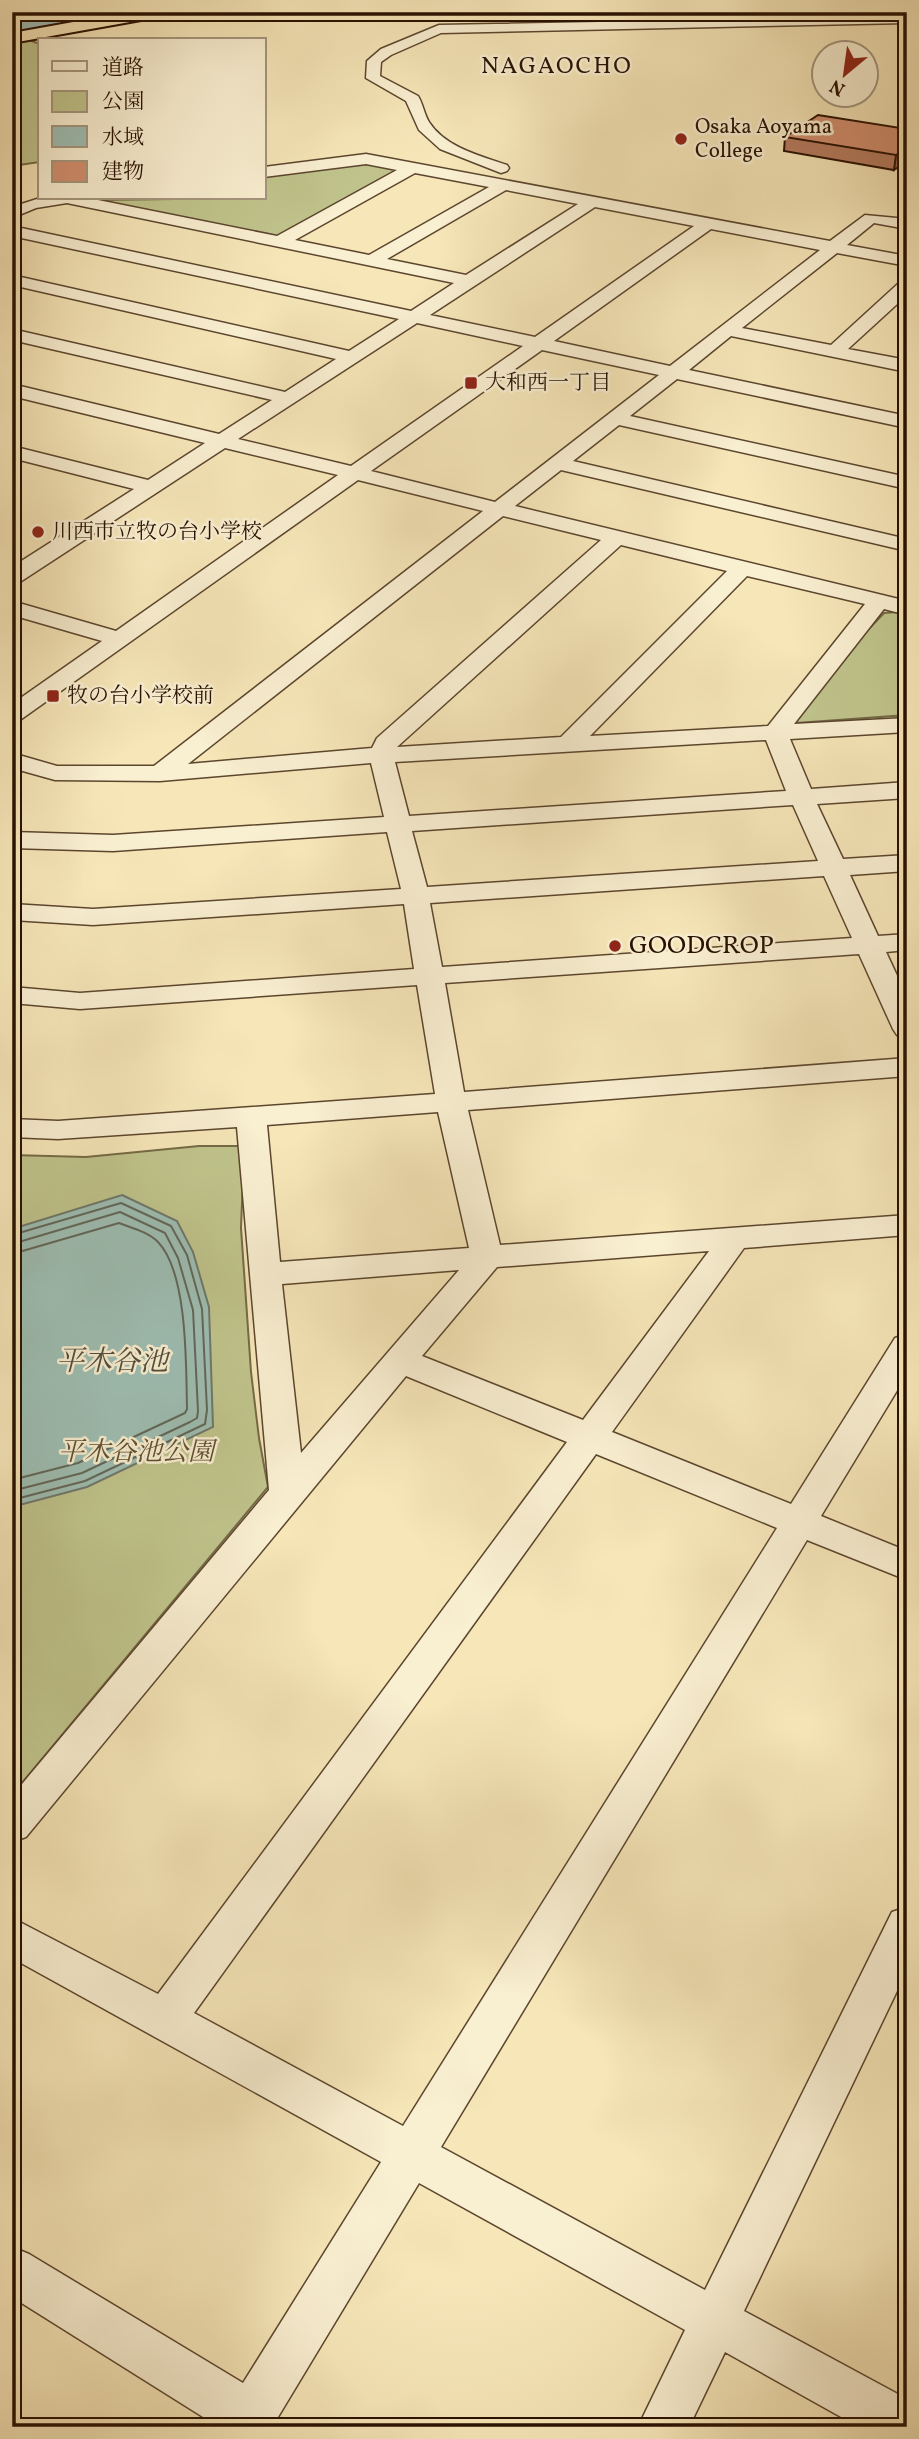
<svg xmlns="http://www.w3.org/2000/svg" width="919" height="2439" font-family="Vollkorn,'Noto Serif JP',serif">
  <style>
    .green { fill: #c0c48c; stroke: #746a46; stroke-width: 2 }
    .water { fill: #9dbeb3; stroke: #6e786b; stroke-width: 2 }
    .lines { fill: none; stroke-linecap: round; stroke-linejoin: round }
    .shore { stroke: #62675a; stroke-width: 2 }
    .river { fill: #9dbeb3; fill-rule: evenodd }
    .minor-casing { stroke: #5c462e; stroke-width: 3 }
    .highway-casing { stroke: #281000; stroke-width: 4 }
    .minor { fill: #f9efd1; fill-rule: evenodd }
    .highway { fill: #f6e6b8; fill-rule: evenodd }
    .wall { fill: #b57b5f; stroke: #281000; stroke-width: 2 }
    .shaded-wall { fill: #93644e; stroke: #281000; stroke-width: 2 }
    .building { fill: #d28f6f; stroke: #281000; stroke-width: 2 }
    .poi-dot { fill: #8f2418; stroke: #f9efd1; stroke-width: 2.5 }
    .labels { text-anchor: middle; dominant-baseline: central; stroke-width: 5; stroke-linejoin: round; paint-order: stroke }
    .far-poi-label { font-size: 21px; fill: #281000; stroke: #f9efd1; text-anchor: start }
    .far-quarter-label { font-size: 24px; letter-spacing: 2px; fill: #281000; stroke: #f9efd1 }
    .poi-label { font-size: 26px; fill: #281000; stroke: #f9efd1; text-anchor: start }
    .park-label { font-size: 26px; font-style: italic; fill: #5d4f31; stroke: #f9efd1 }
    .water-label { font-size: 28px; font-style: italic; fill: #514d3f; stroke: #f9efd1 }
  </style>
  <rect width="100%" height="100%" fill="#f6e6b8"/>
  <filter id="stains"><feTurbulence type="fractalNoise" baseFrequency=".00286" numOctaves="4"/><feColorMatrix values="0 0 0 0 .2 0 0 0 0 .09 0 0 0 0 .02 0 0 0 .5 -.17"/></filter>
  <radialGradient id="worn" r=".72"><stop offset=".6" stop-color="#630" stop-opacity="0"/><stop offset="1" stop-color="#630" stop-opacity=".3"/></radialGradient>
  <g class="green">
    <polygon points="12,34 40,44 40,162 12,166"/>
    <polygon points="368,161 406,168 283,238 95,200 264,198 264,175"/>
    <polygon points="896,612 907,614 907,715 796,723 784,718 884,613"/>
    <polygon points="199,1146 239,1146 243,1178 241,1228 251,1372 259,1438 268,1487 12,1795 12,1155 86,1157"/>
  </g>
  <polygon class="water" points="122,1195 177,1221 193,1252 209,1307 213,1427 87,1487 12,1507 12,1229"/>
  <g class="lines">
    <g class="shore">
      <polyline points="12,1235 121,1203 171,1226 187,1255 202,1309 207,1410 205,1424 85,1481 12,1500"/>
      <polyline points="12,1244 120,1212 165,1233 178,1258 193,1310 198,1411 197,1418 190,1422 82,1473 12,1491"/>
      <path d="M 12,1254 L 119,1223 C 132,1228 148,1232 158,1242 C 188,1273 186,1367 187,1409 L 185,1413 L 78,1463 L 12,1480"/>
    </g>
    <polygon class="river" points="63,12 124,12 121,17 112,20 12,36 12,20"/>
    <defs>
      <g id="minor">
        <path d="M 658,12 L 819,12 L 812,16 L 666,21 L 907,15 L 907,23 L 441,33 L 391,55 L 381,62 L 380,76 L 418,96 C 423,104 424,114 429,122 C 445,147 480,156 507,165 L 509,168 L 507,171 L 501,173 L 440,149 L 419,130 L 406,101 L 366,78 L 367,61 L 381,49 L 439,25 L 653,21 L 652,16 Z"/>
        <path d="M 366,154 L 830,241 L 865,215 L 907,219 L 907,229 L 874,223 L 847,245 L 907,256 L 907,266 L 837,253 L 742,328 L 831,345 L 901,281 L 907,280 L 907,295 L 848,349 L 907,360 L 907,372 L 731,336 L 689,370 L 907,416 L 907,428 L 677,379 L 630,416 L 907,477 L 907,489 L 619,425 L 573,461 L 907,539 L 907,551 L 561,470 L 515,506 L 907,601 L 907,615 L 884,609 L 794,724 L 907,718 L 907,732 L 790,739 L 811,789 L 907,782 L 907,798 L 817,804 L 843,859 L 907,855 L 907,871 L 850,875 L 878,936 L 907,934 L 907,950 L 886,952 L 907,997 L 907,1038 L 897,1035 L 893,1029 L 859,954 L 445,983 L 464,1092 L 907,1058 L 907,1076 L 468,1110 L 500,1245 L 907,1215 L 907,1235 L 744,1248 L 612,1432 L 791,1504 L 895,1338 L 907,1334 L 907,1374 L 821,1516 L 907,1551 L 907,1580 L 807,1540 L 441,2147 L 705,2290 L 892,1912 L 907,1907 L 907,1970 L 744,2311 L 907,2399 L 907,2427 L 859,2427 L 725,2352 L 689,2427 L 638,2427 L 685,2330 L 419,2183 L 272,2427 L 219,2427 L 12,2297 L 12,2247 L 29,2254 L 243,2383 L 381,2162 L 12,1958 L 12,1918 L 158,1994 L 567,1442 L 406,1376 L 26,1837 L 12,1842 L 12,1796 L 269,1490 L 237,1127 L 58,1139 L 12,1137 L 12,1119 L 58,1121 L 435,1094 L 417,985 L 80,1009 L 12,1003 L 12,987 L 80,993 L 414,969 L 404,904 L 93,925 L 12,920 L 12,904 L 93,909 L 401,889 L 387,832 L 113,851 L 12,848 L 12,832 L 113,835 L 384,817 L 371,763 L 160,781 L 55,780 L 12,768 L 12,753 L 57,766 L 154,766 L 483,511 L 358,480 L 20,720 L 12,722 L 12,704 L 102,641 L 12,615 L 12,601 L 116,631 L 338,475 L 225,448 L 20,582 L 12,583 L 12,567 L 134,489 L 12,458 L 12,446 L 148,480 L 205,443 L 12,396 L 12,384 L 219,434 L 272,400 L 12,340 L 12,329 L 285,392 L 336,359 L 12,285 L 12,275 L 349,351 L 399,319 L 12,236 L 12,226 L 411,311 L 454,283 L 67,203 L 36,208 L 12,218 L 12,207 L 40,198 L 88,198 L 277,236 L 397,170 L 366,164 L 264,177 L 264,167 ZM 415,173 L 489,187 L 369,255 L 295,240 ZM 506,190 L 578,204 L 466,275 L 387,259 ZM 595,207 L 694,226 L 535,337 L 430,315 ZM 711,229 L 820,250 L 670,366 L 554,341 ZM 417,323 L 523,346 L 351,466 L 238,439 ZM 542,350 L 659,375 L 495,502 L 371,471 ZM 503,516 L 601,540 L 377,738 L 372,748 L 188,764 ZM 621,545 L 727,571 L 561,737 L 397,747 ZM 747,576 L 865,604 L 768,726 L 590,736 ZM 766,740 L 786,791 L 409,816 L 395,762 ZM 793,805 L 818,861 L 427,887 L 412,831 ZM 824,876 L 852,938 L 442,967 L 430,903 ZM 438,1112 L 469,1248 L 280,1262 L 267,1125 ZM 709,1251 L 583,1420 L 422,1356 L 497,1267 ZM 459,1270 L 301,1453 L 282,1284 ZM 596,1454 L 777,1528 L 403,2126 L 194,2013 Z"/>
      </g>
      <polygon id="highway" points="129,12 166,12 158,17 12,43 12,33"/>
    </defs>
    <use href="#minor" class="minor-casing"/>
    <use href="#highway" class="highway-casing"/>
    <use href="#minor" class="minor"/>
    <use href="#highway" class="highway"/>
  </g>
  <g class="wall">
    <polygon points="903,77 907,77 907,102 901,91"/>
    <polygon points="907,129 894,170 784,151 785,137"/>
  </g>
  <polygon class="shaded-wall" points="907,148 907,161 894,170 896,155"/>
  <polygon class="building" points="818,115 907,129 907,148 896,155 785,137"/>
  <g class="poi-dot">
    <circle cx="681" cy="139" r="7"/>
    <rect x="464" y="376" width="14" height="14" rx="3.5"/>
    <circle cx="38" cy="532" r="7"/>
    <rect x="46" y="689" width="14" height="14" rx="3.5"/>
    <circle cx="615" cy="946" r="7"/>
  </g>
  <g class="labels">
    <g class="far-poi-label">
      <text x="695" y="127">Osaka Aoyama<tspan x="695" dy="24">College</tspan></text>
      <text x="485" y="383">大和西一丁目</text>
      <text x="52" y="532">川西市立牧の台小学校</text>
      <text x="67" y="696">牧の台小学校前</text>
    </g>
    <g class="far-quarter-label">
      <text x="557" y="67">NAGAOCHO</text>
    </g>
    <g class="poi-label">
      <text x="629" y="946">GOODCROP</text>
    </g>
    <g class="park-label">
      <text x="136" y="1453">平木谷池公園</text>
    </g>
    <g class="water-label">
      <text x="112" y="1362">平木谷池</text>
    </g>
  </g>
  <rect width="919" height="2439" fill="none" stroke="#f6e6b8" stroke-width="42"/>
  <rect x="14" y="14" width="891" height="2411" fill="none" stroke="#281000" stroke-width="3.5"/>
  <rect x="21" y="21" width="877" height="2397" fill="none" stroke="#281000" stroke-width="2"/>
  <rect x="38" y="38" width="228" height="161" fill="#f9efd1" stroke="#a5967d" stroke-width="2"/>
  <rect x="52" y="61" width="35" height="10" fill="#f9efd1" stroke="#a5967d" stroke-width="2"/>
  <text x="102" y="74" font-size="21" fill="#281000">道路</text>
  <rect x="52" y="91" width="35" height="21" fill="#c0c48c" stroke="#a5967d" stroke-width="2"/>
  <text x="102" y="108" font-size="21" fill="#281000">公園</text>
  <rect x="52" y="126" width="35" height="21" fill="#9dbeb3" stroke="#a5967d" stroke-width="2"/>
  <text x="102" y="144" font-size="21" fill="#281000">水域</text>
  <rect x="52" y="161" width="35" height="21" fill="#d28f6f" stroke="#a5967d" stroke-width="2"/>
  <text x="102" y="178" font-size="21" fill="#281000">建物</text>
  <g transform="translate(845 74) rotate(209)"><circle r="33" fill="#f9efd1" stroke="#a5967d" stroke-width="2"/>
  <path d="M0-5L12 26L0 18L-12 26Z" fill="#8f2418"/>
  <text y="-10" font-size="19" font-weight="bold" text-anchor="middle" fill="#281000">N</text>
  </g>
  <rect width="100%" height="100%" filter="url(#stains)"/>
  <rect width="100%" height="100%" fill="url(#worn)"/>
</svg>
